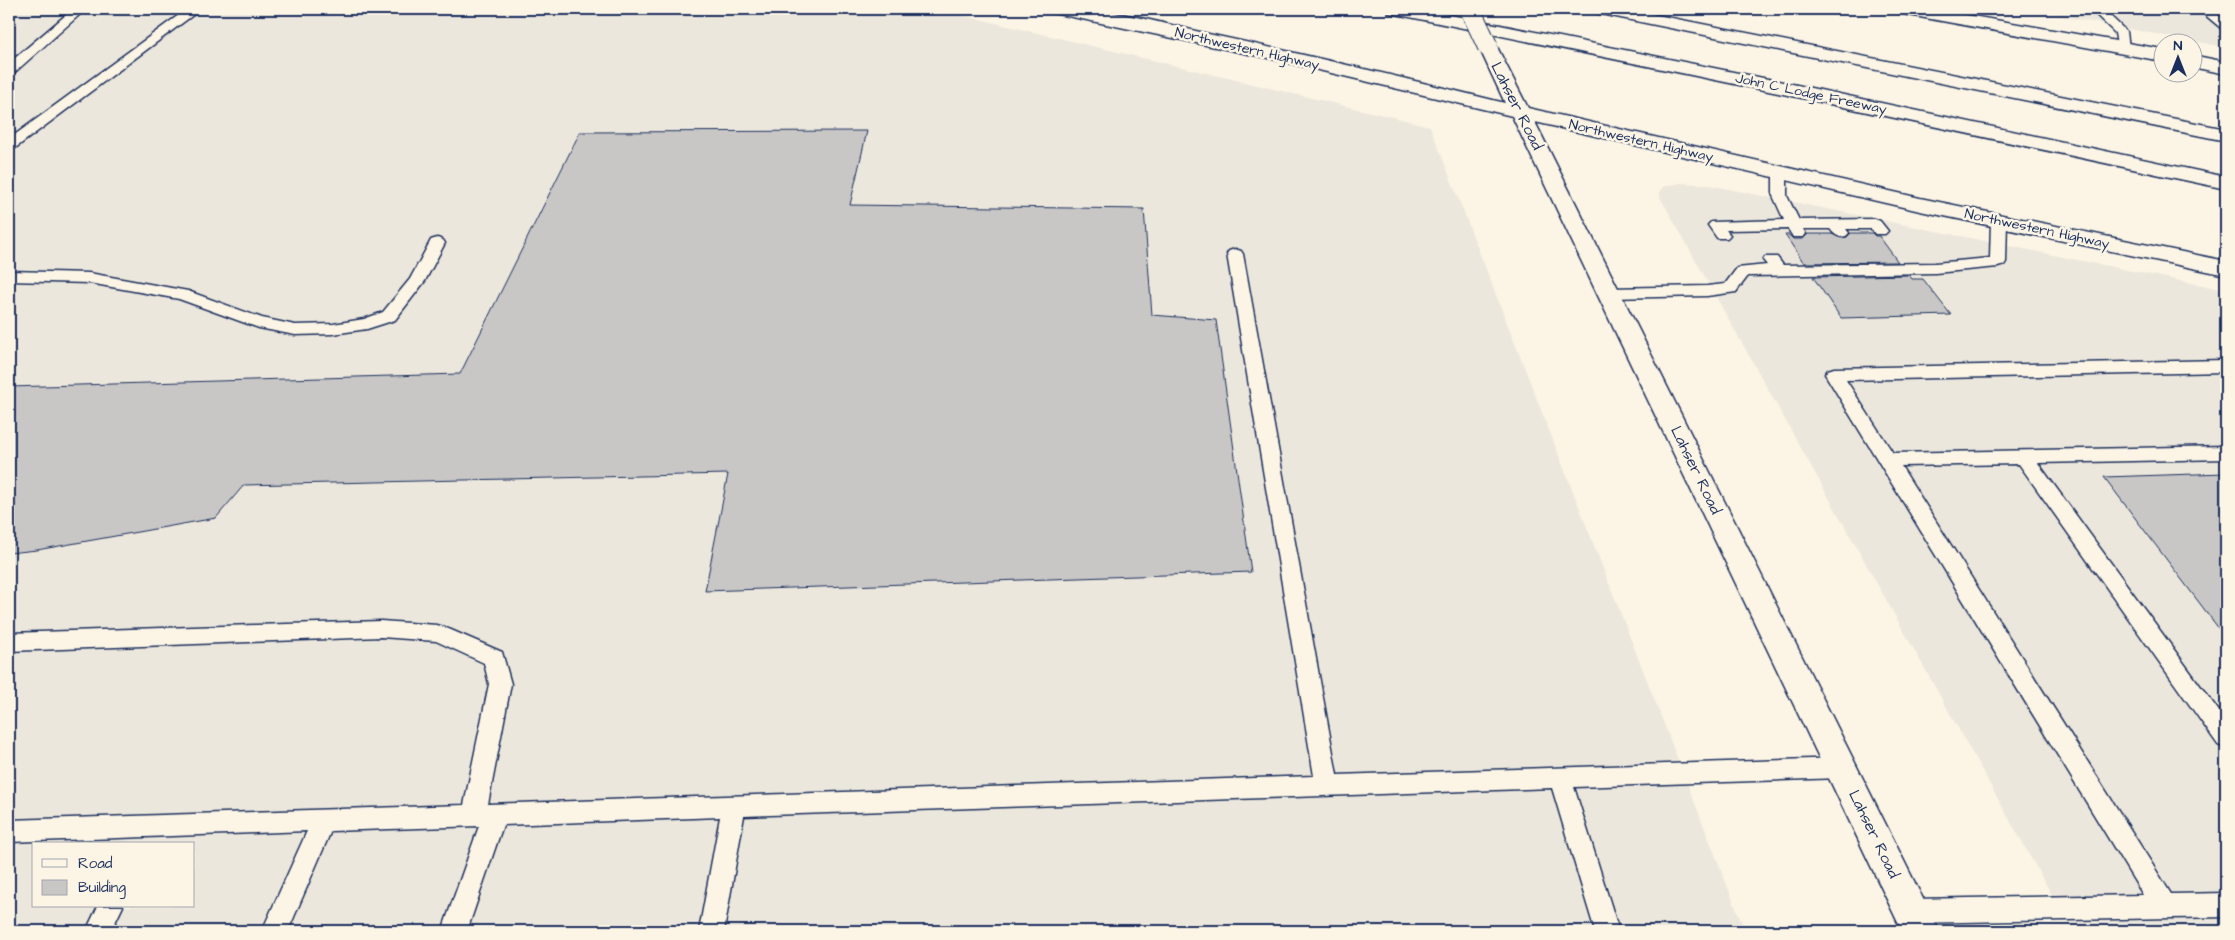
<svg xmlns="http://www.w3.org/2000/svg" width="2235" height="940" font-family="'Architects Daughter',sans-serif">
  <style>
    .built { fill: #ece7dc; fill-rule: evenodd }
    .building { fill: #c8c7c6; stroke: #1b2f5e }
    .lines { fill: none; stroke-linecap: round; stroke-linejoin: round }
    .lane-casing { stroke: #1b2f5e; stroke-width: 3 }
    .secondary-casing { stroke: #1b2f5e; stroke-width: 3 }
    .highway-casing { stroke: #1b2f5e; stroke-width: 3 }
    .lane { fill: #fcf5e5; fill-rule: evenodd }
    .secondary { fill: #fcf5e5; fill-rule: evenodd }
    .highway { fill: #fcf5e5; fill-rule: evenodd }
    .secondary-bridge-casing { stroke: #1b2f5e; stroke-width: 22; stroke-linecap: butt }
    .secondary-bridge { stroke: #fcf5e5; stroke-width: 20 }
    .labels { text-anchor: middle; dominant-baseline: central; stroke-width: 5; stroke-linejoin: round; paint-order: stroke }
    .far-street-label { font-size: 14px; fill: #1b2f5e; stroke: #fcf5e5 }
    .street-label { font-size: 16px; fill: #1b2f5e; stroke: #fcf5e5 }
  </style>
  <rect width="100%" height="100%" fill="#fcf5e5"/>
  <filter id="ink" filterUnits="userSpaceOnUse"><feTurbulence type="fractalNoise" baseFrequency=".02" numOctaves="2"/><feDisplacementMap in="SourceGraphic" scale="10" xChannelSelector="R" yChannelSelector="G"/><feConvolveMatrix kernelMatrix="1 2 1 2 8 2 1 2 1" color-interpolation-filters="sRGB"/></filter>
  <g filter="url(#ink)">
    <g class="built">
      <path d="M 9,9 L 902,9 L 953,13 L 1430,126 L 1745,931 L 9,931 ZM 34,844 L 194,844 L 194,906 L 34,906 Z"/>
      <polygon points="2024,9 2226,9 2226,47 2187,40"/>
      <polygon points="1680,183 1704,184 2226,290 2226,931 2072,931 1660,197 1659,192 1663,187"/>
    </g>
    <g class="building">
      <polygon points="867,131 850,205 1144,209 1152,315 1216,320 1251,572 705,591 728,474 244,485 216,518 37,550 9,553 9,387 460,374 580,132"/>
      <polygon points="1851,233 1872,233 1875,236 1879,236 1898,262 1804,263 1785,235 1789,235 1793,239 1803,239 1808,234 1832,234 1841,238 1847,237"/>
      <polygon points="1909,275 1912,279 1923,279 1951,315 1841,318 1813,277"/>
      <polygon points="2226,473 2226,638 2104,477"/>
    </g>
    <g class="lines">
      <defs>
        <g id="lane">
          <polygon points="73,9 86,9 14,73 9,74 9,63"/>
          <polygon points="187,9 201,9 14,149 9,150 9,139"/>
          <polygon points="2090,9 2103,9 2127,32 2129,48 2128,51 2118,51 2115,33"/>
          <polygon points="2198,9 2211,9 2226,20 2226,30 2222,29"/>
          <path d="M 1780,169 L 1787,173 L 1787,196 L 1799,220 L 1875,219 L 1880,221 L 1888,231 L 1885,234 L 1875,234 L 1871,229 L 1846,229 L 1849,233 L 1846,236 C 1838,238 1835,235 1830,229 L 1803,229 L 1806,234 L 1803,237 L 1793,237 L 1788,229 L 1726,230 L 1730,235 L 1727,238 L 1717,238 L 1708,225 L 1711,222 L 1784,220 L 1773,196 L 1773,173 Z"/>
          <polygon points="1999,216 2004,218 2007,221 2006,262 2004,265 1998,267 1935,273 1748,276 1736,292 1707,296 1609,298 1603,297 1601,293 1603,289 1609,288 1707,286 1725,284 1737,268 1767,265 1763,260 1765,257 1777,257 1783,265 1935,263 1990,258 1991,221 1994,218"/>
          <polygon points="437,238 443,240 445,243 425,281 395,320 367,329 333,334 295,335 259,328 179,299 89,283 9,281 9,271 89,273 188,291 262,318 295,325 333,324 364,319 383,312 410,279 431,240"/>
          <polygon points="1235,249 1241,251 1243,254 1337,775 1842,758 1850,761 1853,768 1850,775 1842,778 1574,787 1619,931 1595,931 1552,788 744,816 724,931 699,931 720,817 503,825 467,931 442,931 479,826 331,831 288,931 262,931 307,831 9,842 9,820 464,805 489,684 484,663 436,641 381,637 9,651 9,633 381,621 437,625 444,627 502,652 511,684 488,804 1314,776 1227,254 1229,251"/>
          <polygon points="2226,360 2226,372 1846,380 1893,453 2226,446 2226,459 2038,463 2226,721 2226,748 2218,745 2019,464 1901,466 2171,894 2226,893 2226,917 1912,923 1903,919 1900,911 1903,903 1912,899 2143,895 1825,374 1828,370 1834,368"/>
          <polygon points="98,906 123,906 111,931 86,931"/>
        </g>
        <g id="secondary">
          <path d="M 1049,9 C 1103,5 1160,23 1213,35 C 1311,56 1408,79 1505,103 L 1479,47 L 1481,43 L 1488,41 L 1495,43 L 1497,47 L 1528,108 L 1920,198 L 2226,261 L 2226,275 L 1920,211 L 1535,122 L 1939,931 L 1902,931 L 1512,116 L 1268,58 L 1058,14 L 1052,13 Z"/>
          <polygon points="1894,9 1932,9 2162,49 2162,61 1903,14 1897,13"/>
          <polygon points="2192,55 2226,62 2226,74 2192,67"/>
        </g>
        <g id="highway">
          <polygon points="1386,9 1421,9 1783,82 2226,177 2226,189 1783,94 1395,14 1389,13"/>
          <polygon points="1592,9 1627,9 2226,129 2226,141 1601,14 1595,13"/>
        </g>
      </defs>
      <use href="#lane" class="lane-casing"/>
      <use href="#secondary" class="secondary-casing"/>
      <use href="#highway" class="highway-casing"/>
      <use href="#lane" class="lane"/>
      <use href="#secondary" class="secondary"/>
      <use href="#highway" class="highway"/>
      <defs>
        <polyline id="secondary-bridge" points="1470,9 1488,47"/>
      </defs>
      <use href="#secondary-bridge" class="secondary-bridge-casing"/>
      <use href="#secondary-bridge" class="secondary-bridge"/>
    </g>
  </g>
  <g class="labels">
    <g class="far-street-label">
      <text transform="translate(1247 49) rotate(13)">Northwestern Highway</text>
      <text transform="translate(1811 94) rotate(12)">John C Lodge Freeway</text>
      <text transform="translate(1641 141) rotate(13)">Northwestern Highway</text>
      <text transform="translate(2037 229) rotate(12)">Northwestern Highway</text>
    </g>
    <g class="street-label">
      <text transform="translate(1517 106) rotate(63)">Lahser Road</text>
      <text transform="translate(1696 470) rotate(64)">Lahser Road</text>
      <text transform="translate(1874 834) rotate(64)">Lahser Road</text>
    </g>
  </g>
  <rect width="2235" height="940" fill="none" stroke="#fcf5e5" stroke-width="30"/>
  <rect x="15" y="15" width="2205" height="910" fill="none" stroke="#1b2f5e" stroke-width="2" filter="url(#ink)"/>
  <rect x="32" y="842" width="162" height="65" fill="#fcf5e5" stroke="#a2a6af"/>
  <rect x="42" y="859" width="25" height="8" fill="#fcf5e5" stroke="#a2a6af"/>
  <text x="78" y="868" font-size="15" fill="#1b2f5e">Road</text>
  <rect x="42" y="880" width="25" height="15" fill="#c8c7c6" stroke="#a2a6af"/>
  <text x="78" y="892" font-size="15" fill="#1b2f5e">Building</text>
  <g transform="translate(2178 58)"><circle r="24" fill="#fcf5e5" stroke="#a2a6af"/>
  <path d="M0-4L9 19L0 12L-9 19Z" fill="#1b2f5e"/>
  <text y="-8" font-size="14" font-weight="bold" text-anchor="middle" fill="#1b2f5e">N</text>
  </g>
</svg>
